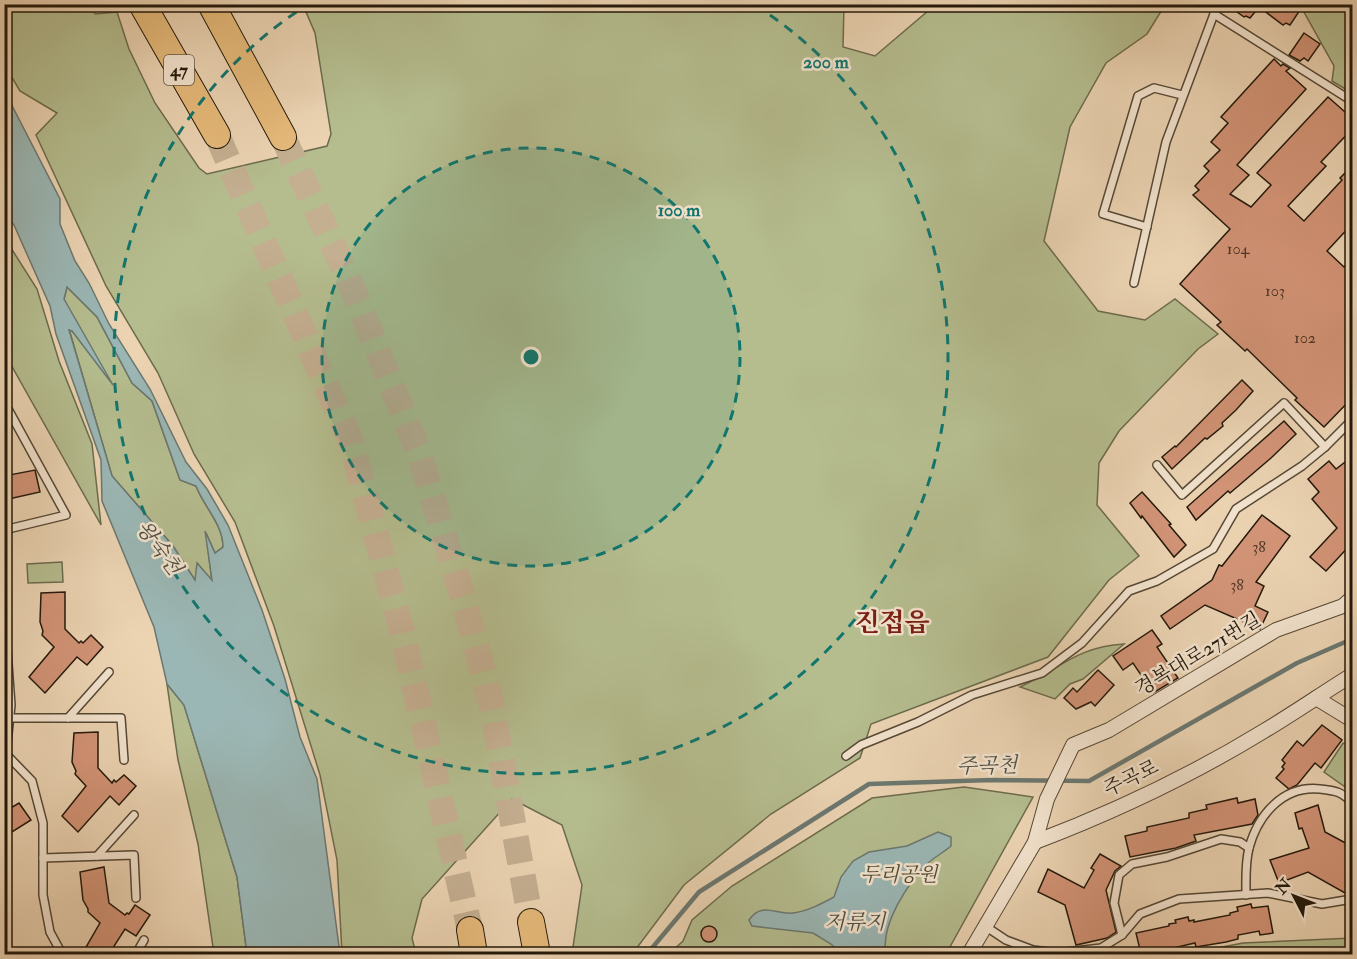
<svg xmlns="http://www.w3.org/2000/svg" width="1357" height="959" font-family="'IM FELL Double Pica','Noto Serif KR',serif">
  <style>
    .green { fill: #b5bd8f; stroke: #6c6b4d; stroke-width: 1.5 }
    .water { fill: #9bb7b5; stroke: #6b7871; stroke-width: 1.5; fill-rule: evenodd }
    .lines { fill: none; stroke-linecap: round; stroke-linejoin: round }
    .stream { stroke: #6b7871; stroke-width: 4.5 }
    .building { fill: #d39477; stroke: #23190b; stroke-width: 1.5 }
    .highway-tunnel { stroke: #c4af91; stroke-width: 26; stroke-dasharray: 26 13; stroke-linecap: butt }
    .lane-casing { stroke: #554835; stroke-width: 10 }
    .street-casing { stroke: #554835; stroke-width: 16 }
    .highway-casing { stroke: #23190b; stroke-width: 28 }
    .lane { stroke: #f3e3ce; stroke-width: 7 }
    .street { stroke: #f3e3ce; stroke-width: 14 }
    .highway { stroke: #e6ba7a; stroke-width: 26 }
    .ring { fill: none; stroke: #0f766e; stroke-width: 3; stroke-dasharray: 10 8 }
    .labels { text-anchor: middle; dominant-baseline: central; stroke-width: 5; stroke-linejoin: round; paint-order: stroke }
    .number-label { font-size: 16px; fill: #4f3826 }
    .shield { fill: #f3e3ce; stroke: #615646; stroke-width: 1.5 }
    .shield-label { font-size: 18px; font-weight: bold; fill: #23190b }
    .street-label { font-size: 20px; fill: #23190b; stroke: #f3e3ce }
    .park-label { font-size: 20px; font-style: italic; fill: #4f4a33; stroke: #f3e3ce }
    .water-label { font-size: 21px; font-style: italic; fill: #4d5046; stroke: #f3e3ce }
    .district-label { font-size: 26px; font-weight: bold; fill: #7a1f14; stroke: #f3e3ce }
    .centre { fill: #0f766e; stroke: #f3e3ce; stroke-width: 3 }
    .ring-label { font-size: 18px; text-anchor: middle; font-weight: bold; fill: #0f766e; stroke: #f3e3ce; stroke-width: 5; stroke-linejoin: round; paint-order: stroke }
  </style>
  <rect width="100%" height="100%" fill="#ecd4b3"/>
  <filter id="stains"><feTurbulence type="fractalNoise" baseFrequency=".00333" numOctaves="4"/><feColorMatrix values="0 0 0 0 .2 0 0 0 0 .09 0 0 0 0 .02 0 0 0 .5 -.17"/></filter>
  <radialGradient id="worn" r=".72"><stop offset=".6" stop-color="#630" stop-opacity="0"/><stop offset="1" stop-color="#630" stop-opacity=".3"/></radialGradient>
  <g class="green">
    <polygon points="5,5 90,5 95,14 117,12 129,49 155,103 199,168 207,174 327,146 331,134 315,33 303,5 844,5 843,47 875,56 935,5 1165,5 1147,34 1106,63 1070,127 1044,241 1098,311 1145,320 1175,299 1218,334 1198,349 1119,431 1099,463 1097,505 1139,556 1109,580 1048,657 871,724 860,758 771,814 684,885 633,953 572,954 582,885 562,825 512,799 422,899 412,938 416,954 342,954 337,860 320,775 274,626 235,522 194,454 158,373 106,286 36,135 57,113 20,91 5,66"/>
    <polygon points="1300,5 1352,5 1352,93 1332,81 1334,66"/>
    <polygon points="4,237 37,289 59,361 92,444 101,525 5,354"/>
    <path d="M 67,287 L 97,317 L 132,383 L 152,401 L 180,480 L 196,486 C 204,507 223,524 223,547 L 215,553 L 206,533 L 212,582 L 198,564 L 195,581 L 173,546 L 112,476 L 69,329 L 72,331 L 64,299 Z"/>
    <polygon points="62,562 63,582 28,583 27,564"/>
    <path d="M 1124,644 L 1083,679 L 1070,684 L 1055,699 L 1020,687 C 1060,669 1076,647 1124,644 Z"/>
    <polygon points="167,684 184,705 237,877 247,954 214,954 198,844 178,760"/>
    <polygon points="1343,743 1352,749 1352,783 1348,789 1324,772"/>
    <polygon points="964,787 1033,797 946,954 669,954 683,941 692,920 732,886 872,798"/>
    <polygon points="1352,938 1352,954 1186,954 1243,943"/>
  </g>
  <g class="water">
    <path d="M 4,90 L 60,199 L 60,224 L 75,261 L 89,283 L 109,324 L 150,389 L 186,462 L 207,489 L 228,525 L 262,610 L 285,679 L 300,737 L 317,779 L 340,954 L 247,954 L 237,877 L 184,705 L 167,684 L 154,627 L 102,501 L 101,460 L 56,334 L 50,306 L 14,225 L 10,219 L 5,220 ZM 67,287 L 97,317 L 132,383 L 152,401 L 180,480 L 196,486 C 204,507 223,524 223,547 L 215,553 L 205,531 L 212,580 L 197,563 L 195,580 L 173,546 L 112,476 L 69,330 L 72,331 L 113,385 L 64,299 Z"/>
    <path d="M 938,832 L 951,837 L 951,846 C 944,852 935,857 928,863 C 908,883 880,925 886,954 L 841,954 L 831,944 L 813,933 L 752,926 L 749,920 C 762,901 776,915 793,913 C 808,911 821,904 834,897 L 841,877 L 853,861 L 869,852 L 907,846 Z"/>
  </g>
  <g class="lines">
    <polyline class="stream" points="647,954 699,892 869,784 991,780 1089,781 1297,663 1352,639"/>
  </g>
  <g class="building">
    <polygon points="1226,4 1304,4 1290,25 1286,23 1283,25 1259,7 1250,18 1246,16 1244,17"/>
    <polygon points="1304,33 1320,44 1308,61 1304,58 1300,61 1289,55"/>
    <polygon points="1274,59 1281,66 1283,64 1290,68 1286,71 1306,89 1237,165 1249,175 1230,194 1251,207 1271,185 1257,173 1328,97 1353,119 1353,128 1321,162 1326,166 1288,206 1304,221 1342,180 1340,178 1353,165 1353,223 1327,251 1344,267 1353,258 1353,397 1324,427 1295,400 1297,398 1247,349 1245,351 1217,325 1221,322 1180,284 1230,229 1193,195 1199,190 1195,186 1209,171 1204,166 1220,150 1211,142 1228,123 1221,117"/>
    <polygon points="1242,380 1253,391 1236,410 1222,423 1223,426 1207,439 1205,438 1172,469 1162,457 1175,446 1176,447"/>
    <polygon points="1284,421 1296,434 1271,458 1230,493 1228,491 1196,520 1187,507"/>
    <polygon points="1353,456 1353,542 1326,571 1310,557 1337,528 1312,499 1319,492 1308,479 1329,461 1336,469"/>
    <polygon points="35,470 40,492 4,500 4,476"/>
    <polygon points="1142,492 1171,524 1169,525 1186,545 1174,557 1142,516 1141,518 1130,503"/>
    <polygon points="1262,515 1290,536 1256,582 1264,586 1255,606 1268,612 1260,629 1205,605 1170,629 1161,616 1212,580 1219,565 1222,566"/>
    <polygon points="65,592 65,629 79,643 81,641 83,643 91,635 103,647 87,665 77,657 45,693 29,677 54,647 42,635 43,631 40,622 41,593"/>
    <polygon points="1152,630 1162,644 1157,647 1178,678 1153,693 1133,663 1123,670 1113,656"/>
    <polygon points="1098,670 1114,685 1095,706 1091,702 1076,709 1064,698 1073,688 1077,692"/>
    <polygon points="1322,725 1342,740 1321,768 1315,763 1297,785 1289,789 1276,778 1284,769 1282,767 1285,763 1282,760 1297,741 1303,746"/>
    <polygon points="98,732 98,768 112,783 114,780 116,782 124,775 136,786 119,805 110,796 78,832 62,816 86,786 75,774 76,771 72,762 74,733"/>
    <polygon points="1237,798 1238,803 1255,799 1258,815 1252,824 1194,835 1196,841 1176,848 1130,857 1125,836 1147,831 1147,827 1189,818 1189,813 1207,809 1206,805"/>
    <polygon points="19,803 31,820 4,837 4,812"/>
    <polygon points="1318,805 1325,832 1353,847 1353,880 1345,893 1308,872 1279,883 1270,860 1309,848 1302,828 1299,829 1295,813"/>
    <polygon points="1100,854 1121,866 1115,871 1106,890 1116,932 1107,938 1076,945 1065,905 1038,892 1048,869 1084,888 1094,870 1091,868"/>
    <polygon points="104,867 109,903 125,915 127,913 129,914 135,905 150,915 136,936 125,929 109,954 82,954 100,923 88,912 88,909 83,900 80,872"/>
    <polygon points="1251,904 1252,908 1268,906 1273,933 1260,935 1259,931 1238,935 1238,939 1226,942 1196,947 1195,943 1173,948 1173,950 1141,954 1136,933 1169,926 1169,924 1176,923 1175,920 1188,917 1189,921 1194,920 1194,922 1230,915 1230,913 1238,911 1237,907"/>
    <circle cx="709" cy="934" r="8"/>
  </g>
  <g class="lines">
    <g class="highway-tunnel">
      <polyline points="217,135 351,442 402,631 470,930"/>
      <polyline points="283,137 348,278 418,450 464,601 491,702 531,922"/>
    </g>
    <defs>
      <g id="lane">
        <polyline points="1219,4 1214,14 1352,101"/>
        <polyline points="1147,227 1103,214 1138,96 1154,88 1182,95"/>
        <polyline points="1134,283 1166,142 1214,14"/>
        <polyline points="1157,465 1182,495 1284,403 1325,447"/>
        <polyline points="4,530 66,515 8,409"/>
        <polyline points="4,642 7,650 11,705 6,753"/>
        <polyline points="10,718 121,718 124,760"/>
        <polyline points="68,718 109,672"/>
        <polyline points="4,752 32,781 43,823 43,895 50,932 62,954"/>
        <polyline points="846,756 861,745 918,722 972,695 1042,673 1082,643 1129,591 1157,581 1213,549 1236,509 1302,466 1325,447 1352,420"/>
        <polyline points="97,856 134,815"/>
        <polyline points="43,858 134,855 136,898"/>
        <path d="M 1246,895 C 1246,879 1245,864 1249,848 C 1258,815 1283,785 1320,789 C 1336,791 1340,791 1352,802"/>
        <polyline points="985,926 1006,940 1033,950 1057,953 1101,948 1122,935 1140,914 1179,899 1268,893 1322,904 1352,899"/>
        <polyline points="1122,935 1114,903 1119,875 1132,864 1167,857 1221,839 1240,842 1249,848"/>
        <polyline points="136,954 144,940"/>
      </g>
      <g id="street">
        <polyline points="1316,698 1352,720"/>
        <path d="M 1035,842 C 1114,812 1192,775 1264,731 C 1294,713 1323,693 1352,675"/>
        <polyline points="969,954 1035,842 1047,799 1073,745 1109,730 1276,630 1343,606 1352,598"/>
      </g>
      <g id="highway">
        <polyline points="142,4 217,135"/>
        <polyline points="211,4 283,137"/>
        <polyline points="531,922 537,954"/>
        <polyline points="470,930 474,954"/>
      </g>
    </defs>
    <use href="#lane" class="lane-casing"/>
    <use href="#street" class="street-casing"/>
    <use href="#highway" class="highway-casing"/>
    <use href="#lane" class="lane"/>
    <use href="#street" class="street"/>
    <use href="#highway" class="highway"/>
  </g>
  <circle cx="531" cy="357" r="209" fill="#0f766e" fill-opacity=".12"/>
  <g class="ring">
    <circle cx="531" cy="357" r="209"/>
    <path d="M755 5A417 417 0 1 1 307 5"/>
  </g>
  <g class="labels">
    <g class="number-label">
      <text x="1238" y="249">104</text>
      <text x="1275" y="291">103</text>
      <text x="1305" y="338">102</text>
      <text x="1259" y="547">38</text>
      <text x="1237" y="585">38</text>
    </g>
    <rect class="shield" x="164" y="55" width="30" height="30" rx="4.5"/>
    <g class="shield-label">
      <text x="179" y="70">47</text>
    </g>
    <g class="street-label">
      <text transform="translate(1198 654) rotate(-31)">경복대로271번길</text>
      <text transform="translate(1131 778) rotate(-26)">주곡로</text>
    </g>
    <g class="park-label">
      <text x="899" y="874">두리공원</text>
    </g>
    <g class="water-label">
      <text transform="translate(159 548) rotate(54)">왕숙천</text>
      <text transform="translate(987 766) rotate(-1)">주곡천</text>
      <text x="855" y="922">저류지</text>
    </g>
    <g class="district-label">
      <text x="892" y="623">진접읍</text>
    </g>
  </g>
  <circle cx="531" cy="357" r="9" class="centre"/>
  <g class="ring-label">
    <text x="826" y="68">200 m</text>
    <text x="679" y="216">100 m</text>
  </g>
  <rect width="1357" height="959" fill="none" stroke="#ecd4b3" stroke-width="24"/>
  <rect x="6" y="6" width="1345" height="947" fill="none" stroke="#23190b" stroke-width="3"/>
  <rect x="12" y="12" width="1333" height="935" fill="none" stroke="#23190b" stroke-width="1.5"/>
  <g transform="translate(1294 896) rotate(312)" stroke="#f3e3ce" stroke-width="4.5" paint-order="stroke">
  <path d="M0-4.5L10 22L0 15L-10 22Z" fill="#23190b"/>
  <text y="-9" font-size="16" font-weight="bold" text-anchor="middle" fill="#23190b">N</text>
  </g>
  <rect width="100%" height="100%" filter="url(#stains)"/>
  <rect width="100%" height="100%" fill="url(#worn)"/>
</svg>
